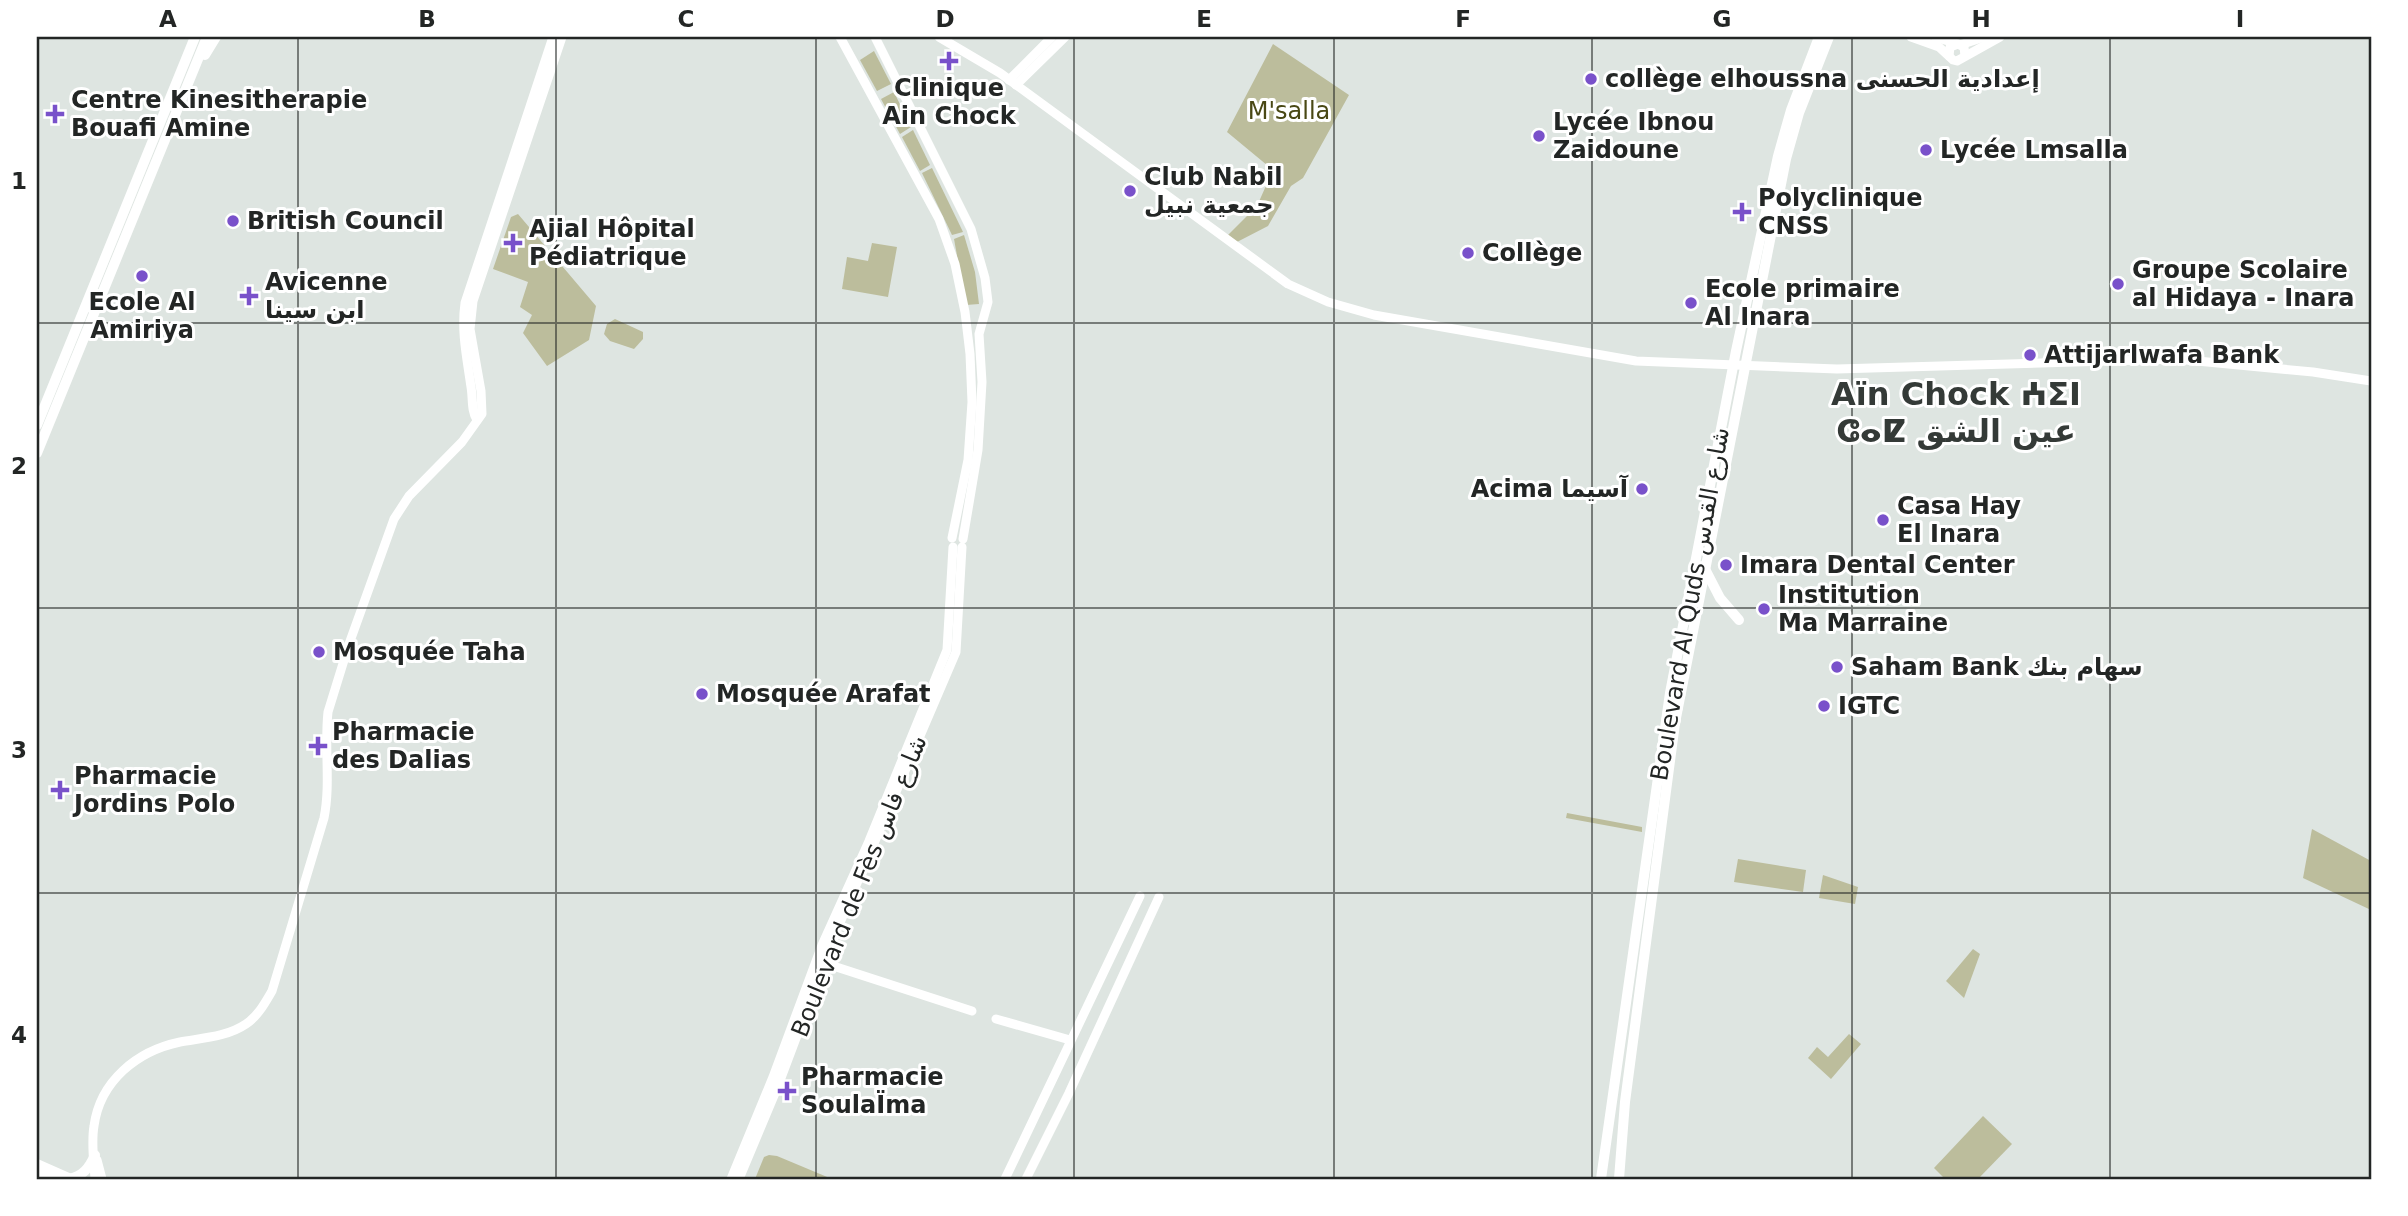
<svg xmlns="http://www.w3.org/2000/svg" width="2408" height="1216" font-family="'DejaVu Sans',Vazirmatn,'Noto Sans Tifinagh',sans-serif">
  <style>
    .green { fill: #bcbd9c }
    .lines { fill: none; stroke-linecap: round; stroke-linejoin: round }
    .secondary { stroke: #fff; stroke-width: 9 }
    .primary { stroke: #fff; stroke-width: 10 }
    .highway { stroke: #fff; stroke-width: 10 }
    .grid { fill: none; stroke: #232625; stroke-width: 2; stroke-opacity: 0.55 }
    .poi-dot { fill: #7951ca; stroke: #fff; stroke-width: 2.5 }
    .labels { text-anchor: middle; dominant-baseline: central; stroke-width: 6; stroke-linejoin: round; paint-order: stroke }
    .poi-label { font-size: 24px; font-weight: bold; fill: #232625; stroke: #fff; text-anchor: start }
    .park-label { font-size: 24px; fill: #494814; stroke: #fff }
    .street-label { font-size: 24px; fill: #232625; stroke: #fff }
    .district-label { font-size: 32px; font-weight: bold; fill: #343a37; stroke: #fff }
    .neatline { fill: none; stroke: #232625; stroke-width: 2.5 }
    .grid-label { font-size: 23px; text-anchor: middle; font-weight: bold; fill: #232625 }
  </style>
  <rect width="100%" height="100%" fill="#dee5e1"/>
  <g class="green">
    <polygon points="1273,44 1349,95 1303,178 1291,186 1268,226 1237,242 1228,235 1257,206 1273,170 1227,132"/>
    <polygon points="874,51 891,84 877,91 860,60"/>
    <polygon points="894,92 911,127 900,134 881,99"/>
    <polygon points="913,130 930,165 920,171 902,137"/>
    <polygon points="932,168 963,232 952,235 922,173"/>
    <polygon points="518,214 596,306 589,340 547,366 523,333 532,315 520,307 528,282 493,269 511,217"/>
    <polygon points="964,235 975,272 979,304 966,305 954,239"/>
    <polygon points="872,243 897,247 888,297 842,289 847,257 868,261"/>
    <polygon points="615,319 643,332 643,339 634,349 610,341 604,334 607,324"/>
    <polygon points="1567,813 1642,827 1642,832 1566,818"/>
    <polygon points="2312,829 2371,861 2371,910 2303,878"/>
    <polygon points="1738,859 1806,870 1803,892 1734,882"/>
    <polygon points="1823,875 1858,887 1855,904 1819,898"/>
    <polygon points="1973,949 1980,954 1964,998 1946,981"/>
    <polygon points="1849,1034 1861,1044 1831,1079 1808,1058 1817,1047 1828,1057"/>
    <polygon points="1983,1116 2012,1144 1978,1179 1945,1179 1934,1168"/>
    <polygon points="769,1155 777,1156 832,1179 755,1179 764,1157"/>
  </g>
  <g class="lines">
    <g class="secondary">
      <polyline points="840,37 939,219 955,264 965,312 970,354 972,402 968,460 952,538"/>
      <polyline points="875,37 971,229 985,278 988,302 979,334 982,382 978,450 963,539"/>
      <polyline points="939,37 1000,73 1288,284 1328,302 1374,315 1636,361 1837,369 2176,359 2313,372 2371,381"/>
      <polyline points="1911,37 1939,47 1953,60 1957,61 2000,37"/>
      <polyline points="1935,37 1958,44"/>
      <polyline points="1960,45 1984,37"/>
      <polyline points="1949,56 1950,47 1958,44 1964,47 1965,56"/>
      <polyline points="1009,80 1052,37"/>
      <polyline points="1016,85 1065,37"/>
      <path d="M 477,420 C 471,411 473,398 471,387 C 467,358 461,332 465,303 L 553,37"/>
      <polyline points="824,963 972,1011"/>
      <polyline points="996,1019 1070,1040"/>
      <polyline points="97,1160 102,1179"/>
      <path d="M 95,1179 C 94,1162 91,1143 94,1126 C 100,1081 137,1051 180,1042 C 202,1038 227,1037 246,1024 C 258,1016 265,1003 272,991 L 324,818 C 331,783 324,748 328,712 L 349,644 L 394,519 L 409,496 L 462,442 L 482,414 L 481,391 L 470,329 L 473,301 L 562,37"/>
      <polyline points="731,1179 773,1077 822,945 869,841 947,650 953,547"/>
      <polyline points="739,1179 778,1086 836,932 956,652 962,547"/>
      <polyline points="1005,1179 1140,896"/>
      <polyline points="1026,1179 1069,1093 1159,897"/>
    </g>
    <g class="primary">
      <polyline points="1704,567 1720,598 1739,620"/>
      <polyline points="37,1164 71,1179"/>
      <polyline points="37,1173 50,1179"/>
      <path d="M 69,1179 C 83,1176 89,1168 95,1155"/>
      <polyline points="1601,1179 1670,693 1736,351 1778,156 1791,110 1819,37"/>
      <polyline points="1619,1179 1625,1102 1675,723 1786,159 1799,113 1829,37"/>
    </g>
    <g class="highway">
      <polyline points="205,55 216,37"/>
      <polyline points="37,425 195,37"/>
      <polyline points="37,453 207,37"/>
    </g>
  </g>
  <path class="grid" d="M 298,37 L 298,1179M 556,37 L 556,1179M 816,37 L 816,1179M 1074,37 L 1074,1179M 1334,37 L 1334,1179M 1592,37 L 1592,1179M 1852,37 L 1852,1179M 2110,37 L 2110,1179M 37,323 L 2371,323M 37,608 L 2371,608M 37,893 L 2371,893"/>
  <g class="poi-dot">
    <path d="M945.5 50.5h7v7h7v7h-7v7h-7v-7h-7v-7h7z"/>
    <circle cx="1591" cy="79" r="7"/>
    <path d="M51.5 103.5h7v7h7v7h-7v7h-7v-7h-7v-7h7z"/>
    <circle cx="1539" cy="136" r="7"/>
    <circle cx="1926" cy="150" r="7"/>
    <circle cx="1130" cy="191" r="7"/>
    <path d="M1738.5 201.5h7v7h7v7h-7v7h-7v-7h-7v-7h7z"/>
    <circle cx="233" cy="221" r="7"/>
    <path d="M509.5 232.5h7v7h7v7h-7v7h-7v-7h-7v-7h7z"/>
    <circle cx="1468" cy="253" r="7"/>
    <circle cx="142" cy="276" r="7"/>
    <circle cx="2118" cy="284" r="7"/>
    <path d="M245.5 285.5h7v7h7v7h-7v7h-7v-7h-7v-7h7z"/>
    <circle cx="1691" cy="303" r="7"/>
    <circle cx="2030" cy="355" r="7"/>
    <circle cx="1642" cy="489" r="7"/>
    <circle cx="1883" cy="520" r="7"/>
    <circle cx="1726" cy="565" r="7"/>
    <circle cx="1764" cy="609" r="7"/>
    <circle cx="319" cy="652" r="7"/>
    <circle cx="1837" cy="667" r="7"/>
    <circle cx="702" cy="694" r="7"/>
    <circle cx="1824" cy="706" r="7"/>
    <path d="M314.5 735.5h7v7h7v7h-7v7h-7v-7h-7v-7h7z"/>
    <path d="M56.5 779.5h7v7h7v7h-7v7h-7v-7h-7v-7h7z"/>
    <path d="M783.5 1080.5h7v7h7v7h-7v7h-7v-7h-7v-7h7z"/>
  </g>
  <g class="labels">
    <g class="poi-label">
      <text x="1605" y="79">collège elhoussna إعدادية الحسنى</text>
      <text x="949" y="88" text-anchor="middle">Clinique<tspan x="949" dy="28">Ain Chock</tspan></text>
      <text x="71" y="100">Centre Kinesitherapie<tspan x="71" dy="28">Bouafi Amine</tspan></text>
      <text x="1553" y="122">Lycée Ibnou<tspan x="1553" dy="28">Zaidoune</tspan></text>
      <text x="1940" y="150">Lycée Lmsalla</text>
      <text x="1144" y="177">Club Nabil<tspan x="1144" dy="28">جمعية نبيل</tspan></text>
      <text x="1758" y="198">Polyclinique<tspan x="1758" dy="28">CNSS</tspan></text>
      <text x="247" y="221">British Council</text>
      <text x="529" y="229">Ajial Hôpital<tspan x="529" dy="28">Pédiatrique</tspan></text>
      <text x="1482" y="253">Collège</text>
      <text x="2132" y="270">Groupe Scolaire<tspan x="2132" dy="28">al Hidaya - Inara</tspan></text>
      <text x="265" y="282">Avicenne<tspan x="265" dy="28">ابن سينا</tspan></text>
      <text x="1705" y="289">Ecole primaire<tspan x="1705" dy="28">Al Inara</tspan></text>
      <text x="142" y="302" text-anchor="middle">Ecole Al<tspan x="142" dy="28">Amiriya</tspan></text>
      <text x="2044" y="355">Attijarlwafa Bank</text>
      <text x="1628" y="489" text-anchor="end">Acima آسيما</text>
      <text x="1897" y="506">Casa Hay<tspan x="1897" dy="28">El Inara</tspan></text>
      <text x="1740" y="565">Imara Dental Center</text>
      <text x="1778" y="595">Institution<tspan x="1778" dy="28">Ma Marraine</tspan></text>
      <text x="333" y="652">Mosquée Taha</text>
      <text x="1851" y="667">Saham Bank سهام بنك</text>
      <text x="716" y="694">Mosquée Arafat</text>
      <text x="1838" y="706">IGTC</text>
      <text x="332" y="732">Pharmacie<tspan x="332" dy="28">des Dalias</tspan></text>
      <text x="74" y="776">Pharmacie<tspan x="74" dy="28">Jordins Polo</tspan></text>
      <text x="801" y="1077">Pharmacie<tspan x="801" dy="28">SoulaÏma</tspan></text>
    </g>
    <g class="park-label">
      <text x="1289" y="111">M'salla</text>
    </g>
    <g class="street-label">
      <text transform="translate(1690 604) rotate(-80)">Boulevard Al Quds شارع القدس</text>
      <text transform="translate(859 886) rotate(-68)">Boulevard de Fès شارع فاس</text>
    </g>
    <g class="district-label">
      <text x="1956" y="394">Aïn Chock ⵄⵉⵏ<tspan x="1956" dy="37">ⵛⴰⵇ عين الشق</tspan></text>
    </g>
  </g>
  <rect width="2408" height="1216" fill="none" stroke="#ffffff" stroke-width="77"/>
  <rect x="38" y="38" width="2332" height="1140" class="neatline"/>
  <g class="grid-label">
    <text x="168" y="27">A</text>
    <text x="427" y="27">B</text>
    <text x="686" y="27">C</text>
    <text x="945" y="27">D</text>
    <text x="1204" y="27">E</text>
    <text x="1463" y="27">F</text>
    <text x="1722" y="27">G</text>
    <text x="1981" y="27">H</text>
    <text x="2240" y="27">I</text>
    <text x="19" y="189">1</text>
    <text x="19" y="474">2</text>
    <text x="19" y="758">3</text>
    <text x="19" y="1043">4</text>
  </g>
</svg>
